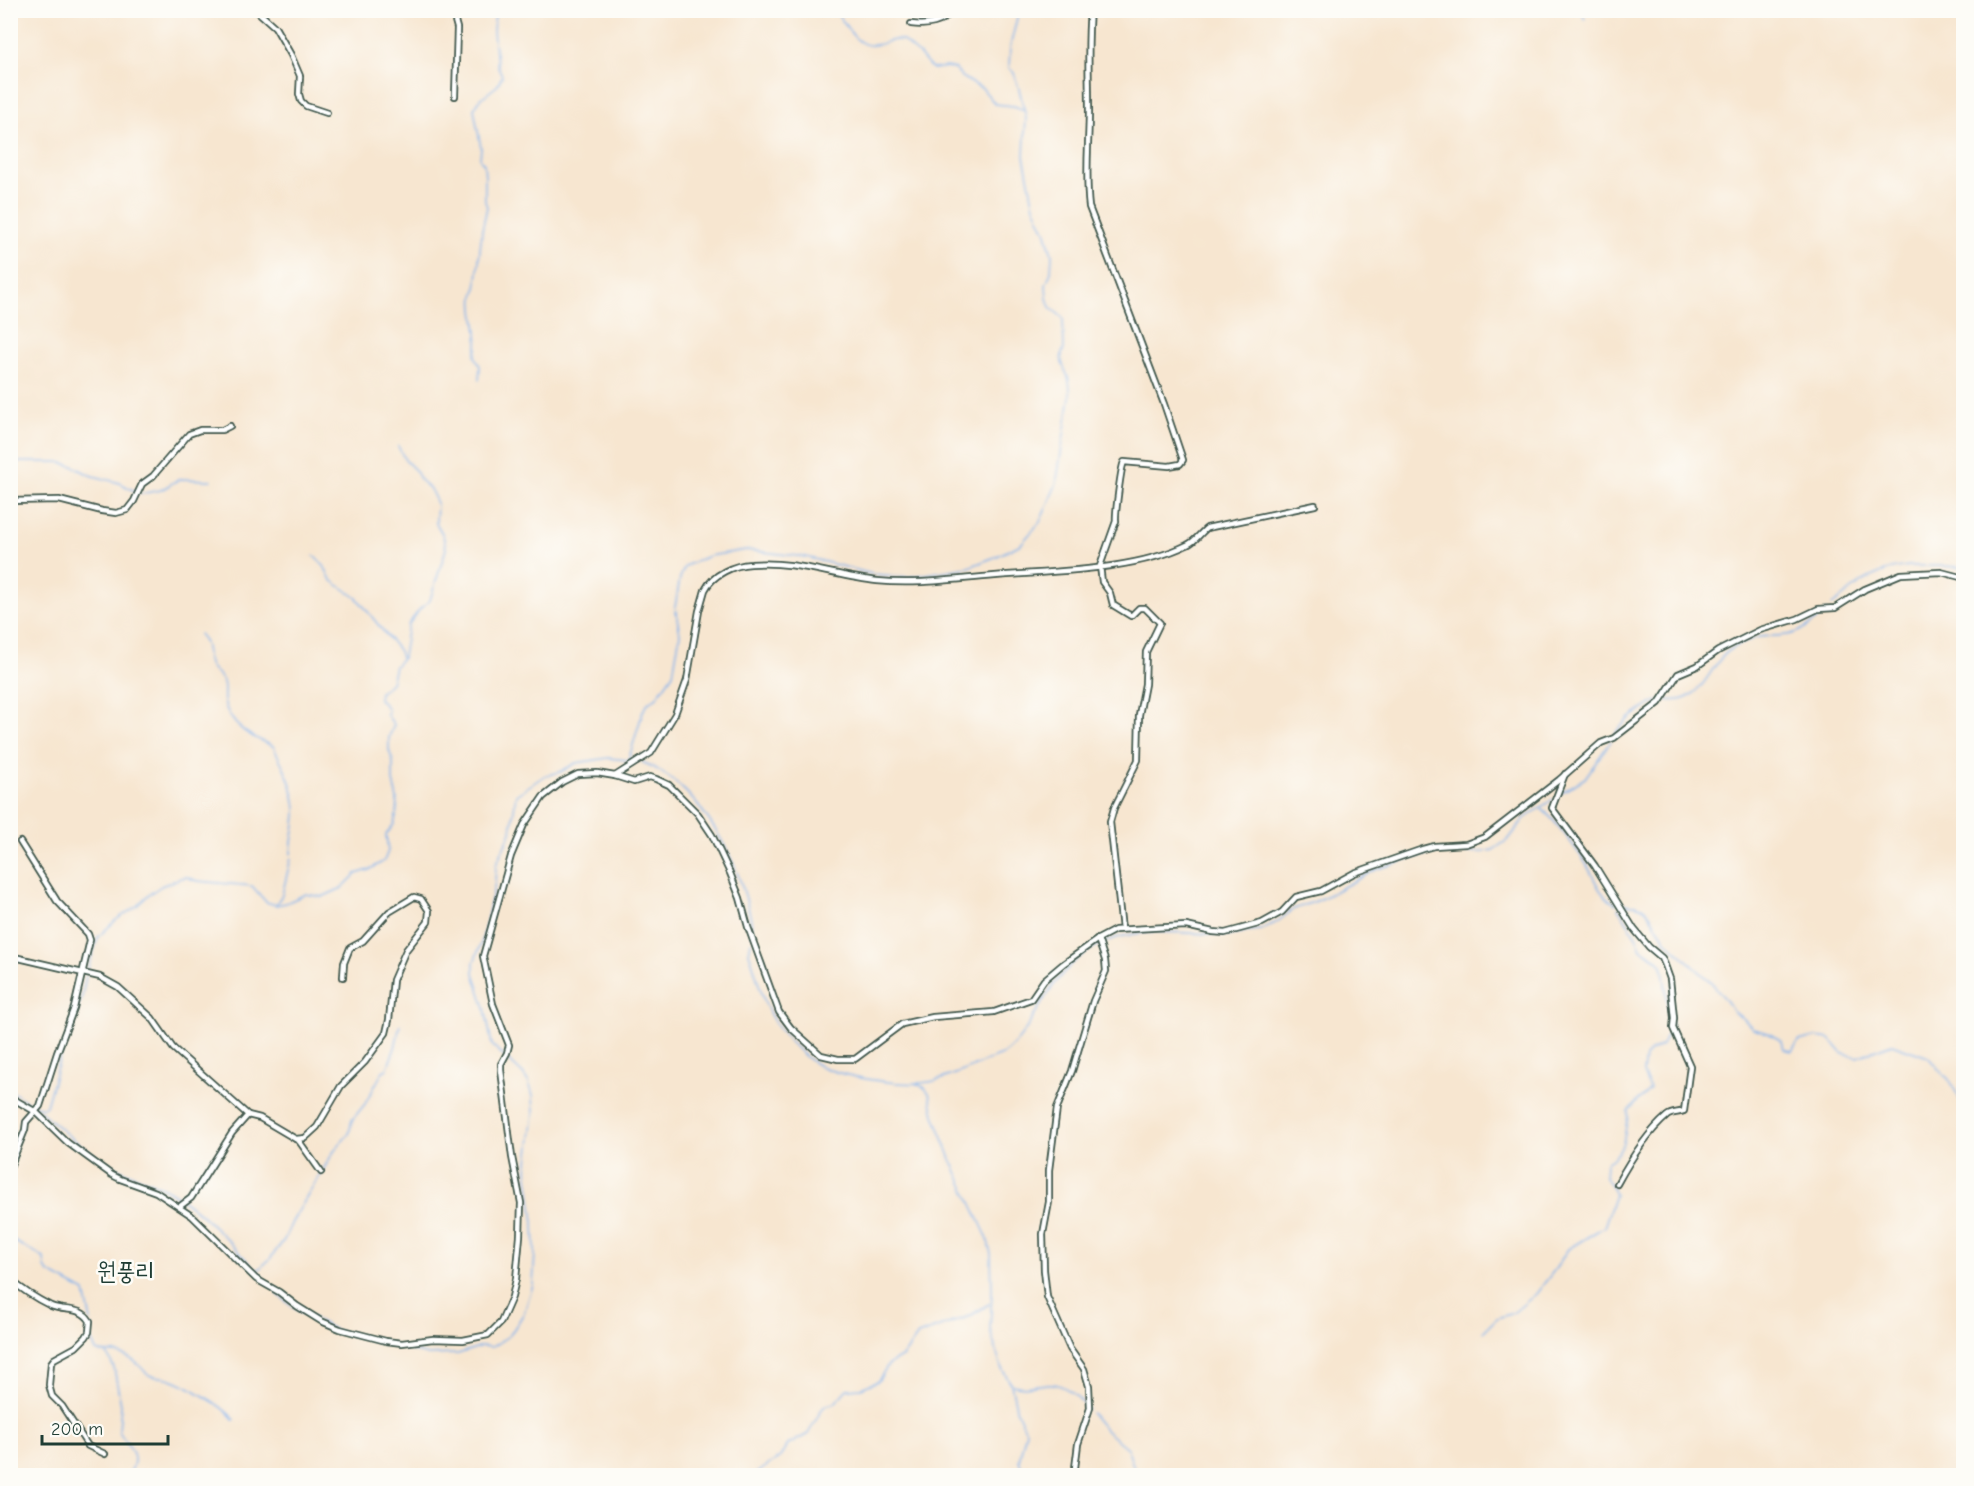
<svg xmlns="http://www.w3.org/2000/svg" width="1974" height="1486" font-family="'Comic Neue','Poor Story',sans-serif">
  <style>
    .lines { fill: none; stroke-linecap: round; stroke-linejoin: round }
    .stream { stroke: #7fb1eb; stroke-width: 1.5 }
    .minor-casing { stroke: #3f564b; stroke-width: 8 }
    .minor { stroke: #fff; stroke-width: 4.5 }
    .labels { text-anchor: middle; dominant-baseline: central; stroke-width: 5; stroke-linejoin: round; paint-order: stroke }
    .quarter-label { font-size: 24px; fill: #1f3d34; stroke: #fdfcf7 }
  </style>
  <rect width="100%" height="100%" fill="#fdfcf7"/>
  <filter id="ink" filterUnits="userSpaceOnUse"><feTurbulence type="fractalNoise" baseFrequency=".0167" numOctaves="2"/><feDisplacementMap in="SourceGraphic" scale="12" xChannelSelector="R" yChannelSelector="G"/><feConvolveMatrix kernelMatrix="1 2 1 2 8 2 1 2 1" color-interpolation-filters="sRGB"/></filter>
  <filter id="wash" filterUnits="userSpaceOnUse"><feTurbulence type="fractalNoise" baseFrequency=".008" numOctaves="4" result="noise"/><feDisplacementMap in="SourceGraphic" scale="24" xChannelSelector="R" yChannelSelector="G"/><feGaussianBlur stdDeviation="1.35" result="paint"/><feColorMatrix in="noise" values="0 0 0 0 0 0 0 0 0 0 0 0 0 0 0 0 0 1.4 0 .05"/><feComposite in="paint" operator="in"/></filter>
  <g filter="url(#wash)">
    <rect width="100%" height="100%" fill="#f7e6d0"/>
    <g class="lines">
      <g class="stream">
        <path d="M 834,10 C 846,22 854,48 875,45 C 884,44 892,38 902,40 L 919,54 L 929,66 L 933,69 L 947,67 L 955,69 L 963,78 L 983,89 L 995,104 L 1014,106 L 1024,110"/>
        <polyline points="1580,10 1585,19"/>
        <path d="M 479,380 L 480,366 L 475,356 C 483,333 468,306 476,290 L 482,230 L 487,207 L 485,201 L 485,178 L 484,164 L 480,159 L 481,148 L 474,109 L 480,99 L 497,86 L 502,76 C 501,71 497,67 497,62 C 495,45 489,26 498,10"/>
        <polyline points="10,462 59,462 73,466 90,475 120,483 136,492"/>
        <polyline points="140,494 161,490 179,479 211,480"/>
        <polyline points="314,556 324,566 331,580 357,598 399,651 401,658"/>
        <path d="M 1832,605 C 1842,598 1852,589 1862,582 C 1898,560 1924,566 1964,567"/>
        <path d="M 199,634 C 209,644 205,653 209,664 C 211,671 221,674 223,682 C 225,688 223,695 224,701 C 230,727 251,737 273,746 C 283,765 296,790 296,812 C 296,826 291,840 291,854"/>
        <path d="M 1663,700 C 1671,700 1678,702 1686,698 C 1708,688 1712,660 1733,648 C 1741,644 1751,639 1759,637 C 1770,635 1781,637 1792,634 C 1806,630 1816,620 1826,611"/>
        <path d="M 1615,734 C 1625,720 1643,708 1658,701"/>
        <path d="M 629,758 L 643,711 L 648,703 L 656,698 L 673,674 L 680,634 L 675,607 L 680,578 L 685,566 L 709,556 L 746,550 L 806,557 L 872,574 L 908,577 L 969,567 L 995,557 L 1021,544 L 1040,522 L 1056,485 L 1070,397 C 1070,390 1070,383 1068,377 C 1064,367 1058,359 1064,349 L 1063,318 L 1050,307 L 1047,298 L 1046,285 L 1051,272 L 1052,255 L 1046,233 L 1034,207 L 1024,156 L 1026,117 L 1019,89 L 1014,73 L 1009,68 L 1010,47 L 1019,10"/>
        <path d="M 642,762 C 696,783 735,853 748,907 C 750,916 753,926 752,935"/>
        <polyline points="1559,794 1585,778 1611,741"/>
        <path d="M 1540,808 C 1551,814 1581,855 1588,867 C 1597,883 1599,895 1616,904"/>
        <polyline points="276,904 282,895 291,858"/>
        <polyline points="1621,904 1635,905 1645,908 1667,942 1712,983 1726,1000 1733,1012 1744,1019 1753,1029 1768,1033 1782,1041 1784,1049 1792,1051 1799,1041 1815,1037 1830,1039 1843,1054 1857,1057 1892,1044 1928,1057 1951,1083 1964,1107"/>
        <path d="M 751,942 L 749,953 C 757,974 761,998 772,1018 C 779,1031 803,1057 816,1064 C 841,1077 901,1087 929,1082 C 953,1078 978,1063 1002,1055 C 1023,1041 1034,1014 1048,993 C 1098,917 1156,933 1233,935 L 1247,931 L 1261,930 L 1277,922 L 1294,909 L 1319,900 L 1375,870 L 1416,857 L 1432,853 L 1483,852 L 1493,850 L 1509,839 L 1524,819 L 1553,799"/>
        <polyline points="87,971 98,937 116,920 137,906 148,895 161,886 181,878 187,877 197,881 252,886 266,902 276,905 286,903 306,894 322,897 342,888 356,874 369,870 384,861 388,851 386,835 394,824 397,812 397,799 393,781 393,762 389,750 389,737 394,725 387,715 388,709 379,699 380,692 391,683 395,666 403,657 408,625 420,609 430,600 446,549 443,535 436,523 437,503 430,489 421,481 416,471 405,460 398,446"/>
        <polyline points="915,1083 925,1088 929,1093 934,1115 951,1159 987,1237 991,1254 992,1292 990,1330 1001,1367 1011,1384 1017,1412 1026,1431 1019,1460 1024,1476"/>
        <polyline points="10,1090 36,1108"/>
        <polyline points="35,1106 43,1108 46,1106 62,1050 82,996 86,976"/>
        <path d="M 40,1111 C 63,1131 85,1151 113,1166 C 131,1176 153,1181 171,1192 C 205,1213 241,1254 268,1283"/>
        <polyline points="10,1239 44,1258 45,1268 48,1272 85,1292 91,1321"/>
        <polyline points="257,1271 270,1259 284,1240 292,1222 336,1148 349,1134 352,1120 365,1104 383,1071 387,1069 395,1048 400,1025"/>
        <polyline points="277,1293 292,1307 337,1331 428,1355 458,1354 482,1346 492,1347 510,1335 524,1313 533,1285 535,1252 534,1222 527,1170 534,1113 533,1096 529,1083 523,1074 492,1045 485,1008 474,973 474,962 482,941 495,883 496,865 511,832 516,795 544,776 560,772 576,763 608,758 637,761"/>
        <path d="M 92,1325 L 91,1339 L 96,1351 C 102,1354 108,1352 115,1353 C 130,1356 138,1363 147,1374 C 155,1378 163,1376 171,1379 C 185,1384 226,1407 234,1420"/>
        <path d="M 1483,1332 L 1497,1318 L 1513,1313 L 1536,1294 L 1556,1268 L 1568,1249 L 1604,1227 L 1615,1195 L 1611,1184 L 1605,1178 L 1606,1163 C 1622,1154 1624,1143 1626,1126 C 1627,1120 1629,1117 1628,1111 L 1650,1089 L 1643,1073 L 1645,1057 L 1649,1052 L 1662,1045 L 1671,1026 L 1663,970 L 1662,965 L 1657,959 L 1641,949 L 1636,936 L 1618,908"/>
        <path d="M 107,1354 L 114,1368 L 121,1405 L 119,1431 C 129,1449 142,1455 128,1476"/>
        <path d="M 1013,1385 C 1025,1389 1035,1385 1047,1384 C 1064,1382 1078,1397 1088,1409"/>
        <polyline points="1091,1413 1106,1431 1127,1448 1137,1476"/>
        <polyline points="746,1476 757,1473 780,1457 788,1445 808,1434 822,1409 825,1406 835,1403 847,1389 861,1388 878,1381 888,1365 903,1356 918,1335 970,1316 989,1304"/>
        <polyline points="1514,1476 1525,1476"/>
      </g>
    </g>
  </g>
  <g filter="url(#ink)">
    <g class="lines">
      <defs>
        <g id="minor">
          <polyline points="256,10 275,27 291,55 300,76 299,94 301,101 306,106 327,113"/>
          <polyline points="452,10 457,28 455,96"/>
          <path d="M 1090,10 C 1087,43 1089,76 1089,109 C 1089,142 1085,174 1089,207 L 1164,404 L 1183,460 L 1180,464 L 1169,466 L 1124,462 C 1121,467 1115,515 1116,521 L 1100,566 L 1102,582 L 1110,593 L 1113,605 L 1131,616 L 1139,608 L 1145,608 L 1160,623 L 1146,652 L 1145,684 L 1139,715 L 1138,760 L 1114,808 L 1110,822 L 1122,929"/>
          <path d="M 911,24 C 928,26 942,24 953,10"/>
          <polyline points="10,501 59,500 102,511 116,513 127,510 134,501 142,484 153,476 189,434 200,430 222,430 230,426"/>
          <path d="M 1565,774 L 1552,808 L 1595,866 L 1634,929 L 1649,947 L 1662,958 L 1665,965 L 1670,979 L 1674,1018 L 1673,1028 L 1690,1066 L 1684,1111 C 1679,1113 1671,1112 1667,1116 C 1647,1133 1629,1162 1617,1184"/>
          <path d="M 615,776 L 651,753 L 675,714 L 687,680 L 699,611 L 705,590 C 713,574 734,565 751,564 C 794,560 834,576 877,581 C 917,585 955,579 995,576 C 1053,571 1134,571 1187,545 C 1196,541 1200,533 1207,528 L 1315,505"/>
          <polyline points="10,956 100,977 118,987 152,1018 173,1048 248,1115"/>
          <polyline points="10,1097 36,1112 68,1143 112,1175 120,1179 156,1192 192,1216 256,1279 279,1292 297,1306 321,1321 340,1329 386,1341 402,1343 433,1339 463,1340 488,1335 501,1322 512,1297 516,1279 520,1236 521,1203 512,1157 501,1070 501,1064 507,1053 509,1045 493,1004 483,956 511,856 524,825 543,797 562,782 578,774 597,773 615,776 634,782 650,777 656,779 669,785 698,814 712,835 730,873 740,898 748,927 779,1012 791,1028 821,1055 838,1059 855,1059 902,1024 933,1017 994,1012 1031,999 1044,980 1063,964 1098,939 1115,930 1186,926 1213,932 1225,933 1262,923 1282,912 1296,897 1321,891 1354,873 1423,849 1434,846 1466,844 1485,837 1559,780 1601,743 1614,738 1659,703 1678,674 1697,666 1718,651 1760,630 1797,619 1818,609 1835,608 1865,589 1901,574 1941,572 1964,578"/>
          <polyline points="296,1139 305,1138 317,1127 341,1086 365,1062 386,1033 389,1020 393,980 406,950 428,922 429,911 421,899 414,897 389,912 363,941 350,948 344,963 343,977"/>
          <polyline points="10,1167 25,1130 26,1122 40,1106 57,1053 74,1008 90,940 88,934 57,901 20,842"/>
          <polyline points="179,1207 191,1198 232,1133 248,1115 260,1118 299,1141 321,1172"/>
          <path d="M 10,1279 C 22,1290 37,1299 51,1306 C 65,1312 81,1306 90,1321 L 89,1332 L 86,1337 L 76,1347 L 54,1359 L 51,1363 L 49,1385 L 52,1396 L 62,1406 L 88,1446 L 105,1454"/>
          <polyline points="1074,1476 1078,1444 1090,1408 1089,1386 1084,1369 1070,1349 1047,1297 1044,1270 1043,1234 1049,1202 1049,1170 1057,1108 1072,1071 1093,1001 1106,971 1105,960 1098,939"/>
        </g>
      </defs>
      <use href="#minor" class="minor-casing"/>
      <use href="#minor" class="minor"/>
    </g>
  </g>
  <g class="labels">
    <g class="quarter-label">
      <text x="126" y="1271">원풍리</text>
    </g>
  </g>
  <rect width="1974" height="1486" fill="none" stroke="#fdfcf7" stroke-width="36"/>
  <path d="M42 1435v9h126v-9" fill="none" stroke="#1f3d34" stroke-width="3"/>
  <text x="51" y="1435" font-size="18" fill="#1f3d34" stroke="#fdfcf7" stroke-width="4.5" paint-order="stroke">200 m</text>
</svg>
